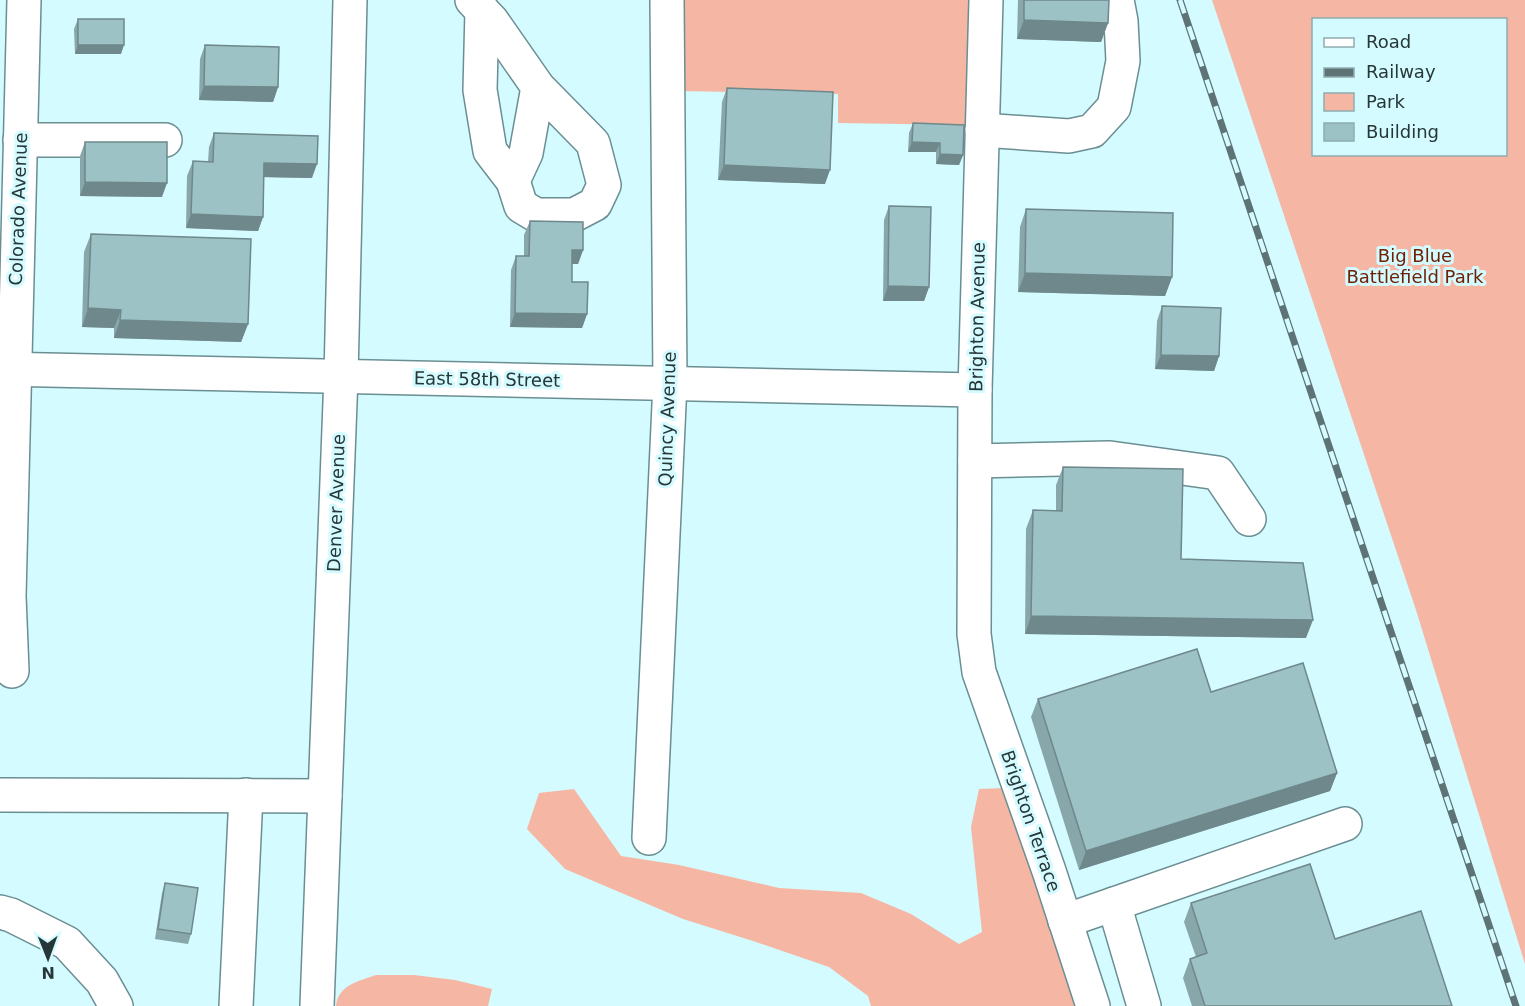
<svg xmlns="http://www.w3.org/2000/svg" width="1525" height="1006" font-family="'DejaVu Sans',sans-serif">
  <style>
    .green { fill: #f5b6a3; fill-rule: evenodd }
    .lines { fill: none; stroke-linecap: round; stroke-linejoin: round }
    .minor-casing { stroke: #6b8e92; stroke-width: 36 }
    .minor { stroke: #fff; stroke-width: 33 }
    .rail-casing { stroke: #5d7375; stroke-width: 7 }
    .rail { stroke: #d4fbff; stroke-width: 4.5; stroke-dasharray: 14; stroke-linecap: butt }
    .wall { fill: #87a7aa }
    .shaded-wall { fill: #6e888b }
    .building { fill: #9dc2c6; stroke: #6e888b; stroke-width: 1.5 }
    .labels { text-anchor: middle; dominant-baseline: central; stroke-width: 6; stroke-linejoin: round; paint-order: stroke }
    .street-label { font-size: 18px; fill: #273637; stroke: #d4fbff }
    .park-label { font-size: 18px; fill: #702004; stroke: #d4fbff }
  </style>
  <rect width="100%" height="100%" fill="#d4fbff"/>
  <g class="green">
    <polygon points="680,0 969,0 966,125 838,123 838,94 678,91"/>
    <path d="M 1212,0 L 1525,0 L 1525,964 L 1416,610 ZM 1314,20 L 1506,20 L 1506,154 L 1314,154 Z"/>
    <polygon points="1004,788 1075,1006 871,1006 868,996 829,967 753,941 683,919 565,869 527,829 539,793 574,789 621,856 679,865 779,888 861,893 911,914 959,944 982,932 971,827 979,789"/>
    <path d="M 376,975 L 414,975 L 455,980 L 492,989 L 488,1006 L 336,1006 C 338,985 359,981 376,975 Z"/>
  </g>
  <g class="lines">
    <defs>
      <g id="minor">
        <polyline points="472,0 492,21 538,87 593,143 604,185 595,204 574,215 536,215 521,206 513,181 526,153 538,87"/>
        <polyline points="986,0 975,390 974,634 979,672 1049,871 1093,1006"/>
        <polyline points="482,10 480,90 490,151 513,181"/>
        <polyline points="982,130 1069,136 1092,131 1114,107 1123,61 1121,21 1117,0"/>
        <polyline points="20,140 165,140"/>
        <polyline points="0,369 975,390"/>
        <polyline points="975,461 1110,458 1218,473 1249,519"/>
        <polyline points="12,671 9,596 24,0"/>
        <polyline points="0,795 325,796"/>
        <polyline points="649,838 670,383 667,0"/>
        <polyline points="1114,904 1144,1006"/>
        <polyline points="0,912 11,915 67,943 102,981 116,1006"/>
        <polyline points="1065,921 1345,824"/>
        <polyline points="236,1006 246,795"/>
        <polyline points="317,1006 341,376 350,0"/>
      </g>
    </defs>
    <use href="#minor" class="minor-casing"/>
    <use href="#minor" class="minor"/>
    <defs>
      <polyline id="rail" points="1180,0 1516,1006"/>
    </defs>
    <use href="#rail" class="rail-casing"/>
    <use href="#rail" class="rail"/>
  </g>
  <g class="wall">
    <polygon points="1018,0 1109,0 1108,23 1101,42 1017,39"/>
    <polygon points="78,19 121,54 75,54 74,29"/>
    <polygon points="205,45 278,87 273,102 199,100 200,59"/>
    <polygon points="727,88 825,184 718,180 722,102"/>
    <polygon points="913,123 963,155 959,165 936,164 936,152 908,152 909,133"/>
    <polygon points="214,133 312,178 264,177 263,217 258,231 186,228 187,176 193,161 208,162 209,147"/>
    <polygon points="85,142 162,197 80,196 80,156"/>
    <polygon points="889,206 929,287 924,301 883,301 884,220"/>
    <polygon points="1026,209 1172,277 1165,296 1018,292 1020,227"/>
    <polygon points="530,221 583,250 578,264 572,264 572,282 587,314 582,328 510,327 511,270 516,256 524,256 524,235"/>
    <polygon points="91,234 248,324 241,342 114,338 114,328 82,327 84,252"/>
    <polygon points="1162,306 1219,356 1214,371 1155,369 1157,321"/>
    <polygon points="1063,467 1181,559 1306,638 1025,634 1026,529 1033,510 1056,511 1056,485"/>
    <polygon points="1211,692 1337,773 1330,791 1079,870 1031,717 1038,699"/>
    <polygon points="165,883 191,934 188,944 155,939 162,893"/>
    <polygon points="1191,903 1335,939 1452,1006 1192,1006 1183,978 1190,959 1196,957 1184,922"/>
  </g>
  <g class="shaded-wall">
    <polygon points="1024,20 1108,23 1101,42 1017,39"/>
    <polygon points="78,45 124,45 121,54 75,54"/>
    <polygon points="204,86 278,87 273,102 199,100"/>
    <polygon points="912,142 940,143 936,152 908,152"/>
    <polygon points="940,154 963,155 959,165 936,164"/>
    <polygon points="264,163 317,164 312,178 259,177"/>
    <polygon points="724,165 830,170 825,184 718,180"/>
    <polygon points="85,182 167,183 162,197 80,196"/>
    <polygon points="191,214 263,217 258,231 186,228"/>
    <polygon points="572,250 583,250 578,264 567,264"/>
    <polygon points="1025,273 1172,277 1165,296 1018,292"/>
    <polygon points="888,286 929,287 924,301 883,301"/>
    <polygon points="88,308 121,310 114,328 82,327"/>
    <polygon points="515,313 587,314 582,328 510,327"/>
    <polygon points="120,320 248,324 241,342 114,338"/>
    <polygon points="1161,355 1219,356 1214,371 1155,369"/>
    <polygon points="1031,616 1313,620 1306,638 1025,634"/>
    <polygon points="1337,773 1330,791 1079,870 1086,851"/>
  </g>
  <g class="building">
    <polygon points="1024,0 1109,0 1108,23 1024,20"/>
    <rect x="78" y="19" width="46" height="26"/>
    <polygon points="205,45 279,47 278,87 204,86"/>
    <polygon points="727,88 833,92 830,170 724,165"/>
    <polygon points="913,123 964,125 963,155 940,154 940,143 912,142"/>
    <polygon points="214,133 318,136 317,164 264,163 263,217 191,214 193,161 213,162"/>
    <polygon points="85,142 167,142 167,183 85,182"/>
    <polygon points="889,206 931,207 929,287 888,286"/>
    <polygon points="1026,209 1173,213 1172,277 1025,273"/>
    <polygon points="530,221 583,222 583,250 572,250 572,282 588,282 587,314 515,313 516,256 529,256"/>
    <polygon points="91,234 251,239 248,324 120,320 121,310 88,308"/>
    <polygon points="1162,306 1221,308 1219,356 1161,355"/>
    <polygon points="1063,467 1183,469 1181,559 1303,563 1313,620 1031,616 1033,510 1062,511"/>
    <polygon points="1197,649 1211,692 1303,663 1337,773 1086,851 1038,699"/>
    <polygon points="1310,864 1335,939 1421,911 1452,1006 1205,1006 1190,959 1207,953 1191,903"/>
    <polygon points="165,883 198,888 191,934 158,929"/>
  </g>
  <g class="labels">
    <g class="street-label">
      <text transform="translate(18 209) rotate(-88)">Colorado Avenue</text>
      <text transform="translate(977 317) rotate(-89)">Brighton Avenue</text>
      <text transform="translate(487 379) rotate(1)">East 58th Street</text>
      <text transform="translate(667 419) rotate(-88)">Quincy Avenue</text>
      <text transform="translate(336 503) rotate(-88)">Denver Avenue</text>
      <text transform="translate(1031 821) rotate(71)">Brighton Terrace</text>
    </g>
    <g class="park-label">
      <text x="1415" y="255">Big Blue<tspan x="1415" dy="21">Battlefield Park</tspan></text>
    </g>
  </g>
  <rect x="1312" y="18" width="195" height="138" fill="#d4fbff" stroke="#8facaf" stroke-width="1.5"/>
  <rect x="1324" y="38" width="30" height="9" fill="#ffffff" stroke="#8facaf" stroke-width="1.5"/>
  <text x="1366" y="48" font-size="18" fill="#273637">Road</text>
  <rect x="1324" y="68" width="30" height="9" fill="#5d7375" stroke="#8facaf" stroke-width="1.5"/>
  <text x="1366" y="78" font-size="18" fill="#273637">Railway</text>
  <rect x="1324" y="93" width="30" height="18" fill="#f5b6a3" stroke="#8facaf" stroke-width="1.5"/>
  <text x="1366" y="108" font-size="18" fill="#273637">Park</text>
  <rect x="1324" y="123" width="30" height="18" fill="#9dc2c6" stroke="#8facaf" stroke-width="1.5"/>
  <text x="1366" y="138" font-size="18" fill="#273637">Building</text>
  <g transform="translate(48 958) rotate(179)" stroke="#d4fbff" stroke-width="4.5" paint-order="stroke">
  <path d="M0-4.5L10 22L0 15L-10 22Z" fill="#273637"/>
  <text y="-9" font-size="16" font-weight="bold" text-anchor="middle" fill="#273637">N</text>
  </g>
</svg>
